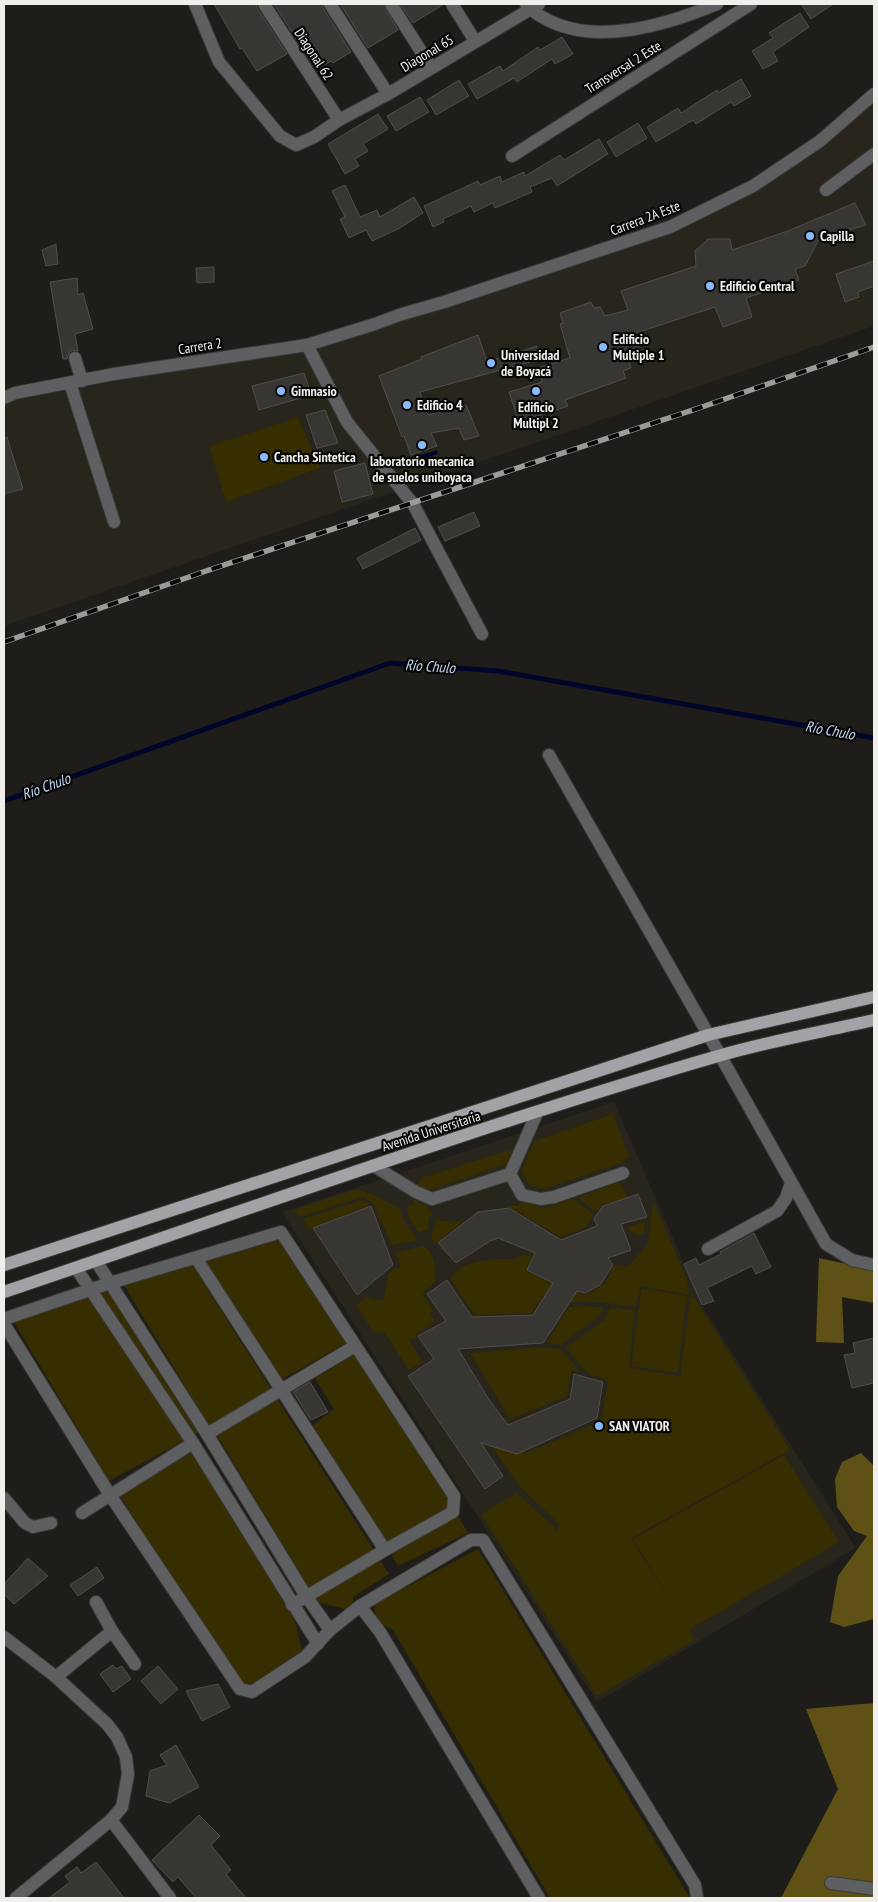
<svg xmlns="http://www.w3.org/2000/svg" width="878" height="1902" font-family="'PT Sans Narrow',sans-serif">
  <style>
    .built { fill: #27251c }
    .green { fill: #362d01 }
    .forest { fill: #5f5115 }
    .water { fill: #000629 }
    .lines { fill: none; stroke-linecap: round; stroke-linejoin: round }
    .stream { stroke: #000629; stroke-width: 5 }
    .building { fill: #373632; stroke: #4f4e4a }
    .minor-casing { stroke: #3b3a37; stroke-width: 14 }
    .major-casing { stroke: #3b3a37; stroke-width: 14 }
    .minor { stroke: #5e5f61; stroke-width: 12 }
    .major { stroke: #a1a3a7; stroke-width: 12 }
    .rail-casing { stroke: #9c9b98; stroke-width: 5.5 }
    .rail { stroke: #070706; stroke-width: 4; stroke-dasharray: 11; stroke-linecap: butt }
    .poi-dot { fill: #89bafc; stroke: #070706; stroke-width: 2 }
    .labels { text-anchor: middle; dominant-baseline: central; stroke-width: 4.5; stroke-linejoin: round; paint-order: stroke }
    .street-label { font-size: 14px; fill: #f0efec; stroke: #070706 }
    .poi-label { font-size: 14px; font-weight: bold; fill: #f0efec; stroke: #070706; text-anchor: start }
    .water-label { font-size: 15px; font-style: italic; fill: #c3d7f2; stroke: #070706 }
  </style>
  <rect width="100%" height="100%" fill="#1e1d19"/>
  <g class="built">
    <polygon points="874,97 874,326 4,626 4,404 17,399 311,346 553,268 754,186"/>
    <polygon points="614,1102 702,1305 856,1548 597,1702 282,1212"/>
  </g>
  <g class="green">
    <polygon points="298,417 320,468 226,502 209,446"/>
    <polygon points="613,1114 629,1156 622,1163 543,1189 529,1185 521,1171 534,1141"/>
    <polygon points="509,1150 511,1153 507,1164 429,1190 423,1189 417,1186 421,1178"/>
    <polygon points="619,1182 628,1197 602,1205 597,1212 577,1198"/>
    <polygon points="357,1189 374,1195 400,1209 404,1221 418,1240 392,1245 373,1203 363,1197 299,1217 294,1210"/>
    <polygon points="573,1199 594,1215 586,1227 561,1237 507,1206 516,1206 527,1200 542,1208"/>
    <polygon points="363,1200 370,1205 309,1229 303,1219"/>
    <polygon points="414,1200 428,1206 432,1214 428,1220 429,1230 418,1232 408,1216 407,1206 414,1204"/>
    <polygon points="654,1203 687,1280 690,1295 640,1286 636,1307 599,1302 572,1302 562,1297 567,1288 585,1295 605,1284 614,1265 627,1267 648,1244 652,1210"/>
    <polygon points="436,1220 454,1222 465,1220 435,1244 431,1237"/>
    <polygon points="645,1221 644,1234 637,1235 626,1228"/>
    <polygon points="278,1240 346,1343 281,1380 206,1261"/>
    <path d="M 424,1246 C 435,1253 436,1271 435,1282 L 422,1293 L 433,1310 L 430,1313 L 435,1322 L 416,1334 L 417,1337 L 409,1341 L 423,1362 L 409,1370 L 384,1332 L 374,1333 L 356,1305 L 366,1297 L 383,1301 L 389,1273 L 400,1266 L 396,1253 Z"/>
    <path d="M 524,1254 L 532,1257 L 526,1270 L 548,1282 L 551,1278 L 556,1284 L 549,1293 L 544,1294 L 532,1313 L 474,1315 L 450,1278 C 461,1264 479,1260 497,1259 C 508,1258 514,1262 524,1254 Z"/>
    <polygon points="192,1265 271,1389 209,1426 124,1285"/>
    <polygon points="641,1288 687,1296 678,1373 631,1366"/>
    <polygon points="111,1289 204,1430 109,1481 14,1322"/>
    <polygon points="694,1297 790,1450 631,1538 677,1611 633,1539 784,1455 839,1542 689,1630 695,1640 597,1696 481,1514 517,1493 557,1530 559,1524 520,1487 492,1447 529,1452 601,1421 608,1380 589,1374 565,1348 604,1320 610,1308 635,1310 629,1368 680,1376 690,1298"/>
    <polygon points="579,1306 603,1307 600,1315 561,1345 547,1342 569,1307"/>
    <polygon points="545,1347 560,1349 581,1372 572,1370 567,1396 510,1419 470,1353"/>
    <polygon points="359,1352 468,1533 398,1566 313,1425 334,1409 315,1378"/>
    <polygon points="277,1399 389,1574 353,1597 353,1611 317,1602 217,1435"/>
    <polygon points="192,1453 293,1613 303,1655 242,1690 117,1491"/>
    <polygon points="478,1549 690,1898 550,1898 393,1630 375,1620 374,1604"/>
  </g>
  <g class="forest">
    <polygon points="819,1258 874,1270 874,1303 842,1297 844,1343 816,1342"/>
    <polygon points="861,1453 874,1466 874,1619 844,1627 830,1622 838,1576 867,1536 854,1531 837,1507 835,1479 842,1462"/>
    <polygon points="874,1703 874,1898 781,1898 838,1789 806,1709"/>
  </g>
  <polygon class="water" points="437,450 438,454 416,461 414,457"/>
  <g class="lines">
    <polyline class="stream" points="4,801 390,663 498,671 874,738"/>
  </g>
  <g class="building">
    <polygon points="214,4 256,4 257,8 287,54 257,71 242,48 240,49"/>
    <polygon points="274,4 322,4 323,8 351,52 333,63 331,61 316,70"/>
    <polygon points="340,4 383,4 398,30 368,48"/>
    <polygon points="400,4 444,4 413,23"/>
    <polygon points="801,4 833,4 811,19"/>
    <polygon points="800,13 809,27 773,52 778,61 763,69 752,51 773,38 769,33"/>
    <polygon points="562,37 573,54 555,64 552,59 517,82 514,78 477,99 468,84 500,66 503,71 538,47 540,50"/>
    <polygon points="741,79 751,96 734,106 731,102 696,124 693,120 656,142 647,127 678,108 681,113 717,90 718,93"/>
    <polygon points="459,80 469,96 436,115 427,100"/>
    <polygon points="420,97 429,112 396,131 387,116"/>
    <polygon points="378,114 388,129 363,144 368,151 355,159 359,166 345,174 328,144"/>
    <polygon points="638,123 647,138 616,157 607,142"/>
    <polygon points="599,139 608,154 557,186 552,178 530,187 532,192 495,208 493,203 474,212 471,206 443,219 444,222 433,227 424,206 478,181 480,185 500,176 502,182 524,172 525,176 560,155 564,160"/>
    <polygon points="345,185 360,217 377,210 380,217 414,197 423,213 400,228 372,241 366,230 349,238 340,219 345,217 332,191"/>
    <polygon points="855,203 866,225 819,239 805,266 795,269 799,280 746,298 752,317 723,327 715,307 633,334 641,352 635,354 636,359 629,361 631,368 623,371 626,378 565,400 568,406 519,422 509,392 542,382 538,368 570,358 560,324 563,323 560,313 591,302 594,308 600,307 605,316 628,310 621,291 696,266 695,251 708,239 730,239 732,250 785,232"/>
    <polygon points="56,244 58,264 46,266 42,250"/>
    <polygon points="874,261 874,286 858,292 859,297 845,302 836,274"/>
    <polygon points="214,267 214,282 197,283 196,268"/>
    <polygon points="77,278 78,295 83,293 93,329 75,334 78,351 72,350 69,353 67,359 63,359 50,282"/>
    <polygon points="478,335 487,362 537,346 541,359 420,392 428,415 466,405 479,436 464,440 459,428 431,433 437,446 411,455 404,436 402,437 379,376 422,359 421,357"/>
    <polygon points="304,373 311,395 259,410 252,386"/>
    <polygon points="325,410 338,443 317,448 306,415"/>
    <polygon points="7,437 23,489 4,494 4,438"/>
    <polygon points="365,463 373,494 342,502 334,471"/>
    <polygon points="474,512 480,526 445,541 438,527"/>
    <polygon points="415,528 421,540 363,569 357,558"/>
    <polygon points="638,1194 647,1217 621,1224 631,1250 608,1258 613,1265 600,1285 585,1293 577,1291 543,1343 458,1349 488,1398 508,1425 570,1399 574,1374 603,1382 597,1418 517,1454 481,1443 503,1476 485,1489 408,1376 434,1359 418,1336 446,1321 427,1294 447,1280 472,1317 533,1315 553,1283 527,1270 535,1253 498,1238 490,1241 456,1263 438,1243 478,1212 509,1208 561,1240 597,1226 594,1218 603,1206"/>
    <polygon points="371,1206 393,1265 357,1295 313,1228"/>
    <polygon points="754,1233 771,1267 756,1274 752,1266 707,1288 714,1301 702,1305 684,1264 696,1258 699,1265 721,1254 720,1252"/>
    <polygon points="874,1338 874,1383 852,1388 844,1355 855,1353 853,1343"/>
    <polygon points="310,1382 328,1412 311,1420 293,1392"/>
    <polygon points="28,1558 48,1576 14,1604 4,1594 4,1584"/>
    <polygon points="97,1567 104,1578 78,1596 70,1585"/>
    <polygon points="113,1665 116,1669 122,1666 131,1679 113,1692 100,1674"/>
    <polygon points="158,1666 178,1689 161,1704 141,1681"/>
    <polygon points="218,1684 230,1707 202,1721 186,1691"/>
    <polygon points="176,1745 199,1787 169,1803 146,1796 150,1771 167,1765 160,1755"/>
    <polygon points="199,1815 220,1836 211,1845 231,1870 226,1874 246,1898 196,1898 178,1877 173,1882 152,1860"/>
    <polygon points="96,1862 124,1898 49,1898 70,1882 65,1876 77,1867 81,1873"/>
  </g>
  <g class="lines">
    <defs>
      <g id="minor">
        <polyline points="195,4 219,62 280,136 296,145 314,137 339,120 388,94 539,4"/>
        <polyline points="264,4 339,120"/>
        <polyline points="330,4 388,94"/>
        <polyline points="391,4 431,67"/>
        <polyline points="452,4 475,41"/>
        <path d="M 526,4 C 531,11 537,14 544,18 C 595,47 666,25 717,4"/>
        <polyline points="512,156 751,4"/>
        <polyline points="826,190 874,154"/>
        <polyline points="307,345 347,422 413,504 482,634"/>
        <polyline points="75,358 82,381"/>
        <polyline points="70,383 114,522"/>
        <polyline points="4,398 15,393 114,374 307,345 375,324 399,315 444,302 670,227 753,186 820,141 874,94"/>
        <polyline points="549,755 720,1055 826,1244 852,1260 874,1265"/>
        <polyline points="374,1166 416,1192 432,1199 510,1174 537,1113"/>
        <polyline points="510,1174 522,1195 541,1199 554,1197 623,1173"/>
        <polyline points="708,1249 777,1211 786,1198 791,1183"/>
        <polyline points="196,1258 385,1550"/>
        <polyline points="96,1261 207,1434 306,1596 330,1630"/>
        <polyline points="76,1268 193,1443 318,1644"/>
        <polyline points="4,1319 110,1283 281,1232 454,1496 453,1512 385,1550 292,1605"/>
        <polyline points="4,1324 110,1495 240,1689 252,1692 305,1657 330,1630 360,1606 471,1540 483,1540 695,1885 697,1898"/>
        <polyline points="207,1434 355,1346"/>
        <polyline points="4,1498 25,1523 33,1527 51,1523"/>
        <polyline points="82,1513 193,1443"/>
        <polyline points="96,1602 112,1631"/>
        <polyline points="360,1606 380,1632 539,1898"/>
        <polyline points="4,1637 56,1677 107,1724 117,1737 126,1757 128,1774 122,1807 111,1820 16,1898"/>
        <polyline points="56,1677 112,1631 135,1664"/>
        <polyline points="111,1820 170,1898"/>
        <polyline points="831,1883 874,1889"/>
      </g>
      <g id="major">
        <polyline points="4,1265 708,1035 874,997"/>
        <path d="M 4,1292 C 241,1212 477,1126 718,1056 C 769,1041 822,1032 874,1020"/>
      </g>
    </defs>
    <use href="#minor" class="minor-casing"/>
    <use href="#major" class="major-casing"/>
    <use href="#minor" class="minor"/>
    <use href="#major" class="major"/>
    <defs>
      <polyline id="rail" points="4,642 206,571 702,407 874,347"/>
    </defs>
    <use href="#rail" class="rail-casing"/>
    <use href="#rail" class="rail"/>
  </g>
  <g class="poi-dot">
    <circle cx="810" cy="236" r="5"/>
    <circle cx="710" cy="286" r="5"/>
    <circle cx="603" cy="347" r="5"/>
    <circle cx="491" cy="363" r="5"/>
    <circle cx="281" cy="391" r="5"/>
    <circle cx="536" cy="391" r="5"/>
    <circle cx="407" cy="405" r="5"/>
    <circle cx="422" cy="445" r="5"/>
    <circle cx="264" cy="457" r="5"/>
    <circle cx="599" cy="1426" r="5"/>
  </g>
  <g class="labels">
    <g class="street-label">
      <text transform="translate(427 53) rotate(-31)">Diagonal 65</text>
      <text transform="translate(314 54) rotate(57)">Diagonal 62</text>
      <text transform="translate(623 67) rotate(-32)">Transversal 2 Este</text>
      <text transform="translate(645 218) rotate(-21)">Carrera 2A Este</text>
      <text transform="translate(200 346) rotate(-9)">Carrera 2</text>
      <text transform="translate(431 1131) rotate(-18)">Avenida Universitaria</text>
    </g>
    <g class="poi-label">
      <text x="820" y="236">Capilla</text>
      <text x="720" y="286">Edificio Central</text>
      <text x="613" y="339">Edificio<tspan x="613" dy="16">Multiple 1</tspan></text>
      <text x="501" y="355">Universidad<tspan x="501" dy="16">de Boyacá</tspan></text>
      <text x="291" y="391">Gimnasio</text>
      <text x="417" y="405">Edificio 4</text>
      <text x="536" y="407" text-anchor="middle">Edificio<tspan x="536" dy="16">Multipl 2</tspan></text>
      <text x="274" y="457">Cancha Sintetica</text>
      <text x="422" y="461" text-anchor="middle">laboratorio mecanica<tspan x="422" dy="16">de suelos uniboyaca</tspan></text>
      <text x="609" y="1426">SAN VIATOR</text>
    </g>
    <g class="water-label">
      <text transform="translate(430 666) rotate(4)">Río Chulo</text>
      <text transform="translate(830 730) rotate(10)">Río Chulo</text>
      <text transform="translate(46 786) rotate(-20)">Río Chulo</text>
    </g>
  </g>
  <rect width="878" height="1902" fill="none" stroke="#f0efec" stroke-width="10"/>
</svg>
